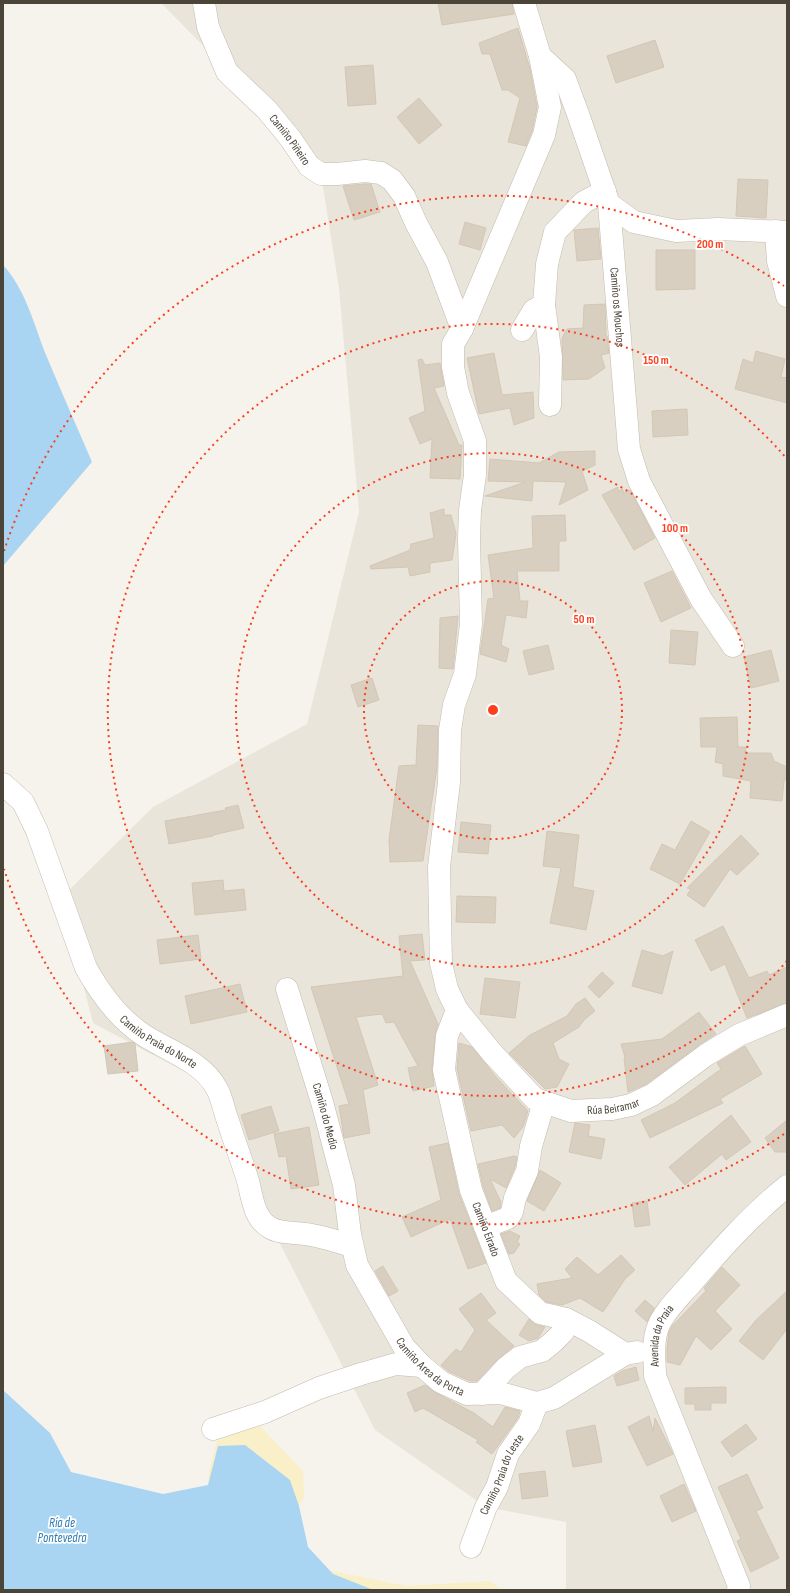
<svg xmlns="http://www.w3.org/2000/svg" width="790" height="1593" font-family="'Sofia Sans Condensed',sans-serif">
  <style>
    .residential { fill: #eae5da }
    .sand { fill: #f9efc9 }
    .water { fill: #a9d4f2 }
    .building { fill: #d8cfc1; stroke: #d3c7b4 }
    .lines { fill: none; stroke-linecap: round; stroke-linejoin: round }
    .minor-casing { stroke: #c2bbae; stroke-width: 23 }
    .minor { stroke: #fff; stroke-width: 22 }
    .ring { fill: none; stroke: #fc3f1d; stroke-width: 2; stroke-dasharray: 2 4 }
    .labels { text-anchor: middle; dominant-baseline: central; stroke-width: 3.5; stroke-linejoin: round; paint-order: stroke }
    .street-label { font-size: 12px; fill: #4b4439; stroke: #fff }
    .water-label { font-size: 13px; font-style: italic; fill: #2e7ab2; stroke: #fff }
    .centre { fill: #fc3f1d; stroke: #fff; stroke-width: 2 }
    .ring-label { font-size: 12px; text-anchor: middle; font-weight: bold; fill: #fc3f1d; stroke: #fff; stroke-width: 3.5; stroke-linejoin: round; paint-order: stroke }
  </style>
  <rect width="100%" height="100%" fill="#f6f3ec"/>
  <polygon class="residential" points="161,3 787,3 787,1590 566,1590 566,1522 486,1507 375,1430 248,1181 217,1089 93,1023 61,898 153,807 307,724 359,512 339,288 321,174 267,110"/>
  <g class="sand">
    <polygon points="258,1424 303,1471 304,1497 289,1525 208,1485 209,1471 217,1441"/>
    <polygon points="318,1568 406,1586 490,1581 502,1590 295,1590"/>
  </g>
  <g class="water">
    <path d="M 3,265 C 26,290 34,325 46,355 C 61,391 77,427 92,462 L 3,566 Z"/>
    <polygon points="3,1390 50,1433 71,1472 163,1494 208,1485 218,1446 245,1445 290,1480 299,1506 308,1547 333,1574 371,1589 403,1590 3,1590"/>
  </g>
  <g class="building">
    <polygon points="438,3 512,3 514,14 442,25"/>
    <polygon points="518,28 530,69 537,107 532,131 526,146 508,142 520,98 508,90 502,90 490,54 482,54 479,43"/>
    <polygon points="655,40 664,67 616,83 607,56"/>
    <polygon points="373,65 376,104 348,106 345,67"/>
    <polygon points="419,98 442,125 419,144 397,117"/>
    <polygon points="738,179 768,180 766,218 736,216"/>
    <polygon points="365,184 371,184 380,212 354,220 343,186"/>
    <polygon points="465,222 486,228 480,250 459,244"/>
    <polygon points="598,228 601,259 577,261 574,230"/>
    <polygon points="656,250 695,250 695,289 656,290"/>
    <polygon points="605,304 606,336 607,336 609,353 601,355 605,368 589,379 563,380 562,338 567,329 583,328 584,305"/>
    <polygon points="756,351 785,359 781,377 787,378 787,403 735,389 743,359 753,363"/>
    <polygon points="494,353 502,395 533,392 534,418 514,425 510,408 479,414 467,358"/>
    <polygon points="422,359 425,365 440,363 444,386 434,388 459,445 462,445 460,479 430,478 432,439 420,444 409,418 425,411 418,360"/>
    <polygon points="687,409 688,435 653,437 652,411"/>
    <polygon points="595,451 595,465 582,471 588,490 559,505 566,482 533,481 532,501 485,496 525,482 488,481 490,459 539,463 559,452"/>
    <polygon points="618,487 618,491 623,489 623,493 630,490 655,538 634,550 602,495"/>
    <polygon points="444,509 444,515 451,515 456,534 452,560 430,563 430,572 410,576 408,567 371,569 370,566 410,550 411,544 434,538 430,513"/>
    <polygon points="565,515 566,541 559,541 559,571 517,571 520,601 528,601 526,618 506,615 501,645 509,649 506,662 480,654 488,599 494,598 488,555 533,548 532,516"/>
    <polygon points="672,571 691,608 661,622 644,583"/>
    <polygon points="458,616 453,669 439,668 440,618"/>
    <polygon points="671,630 698,632 695,665 669,663"/>
    <polygon points="548,645 554,669 529,675 523,651"/>
    <polygon points="771,650 779,681 751,688 744,657"/>
    <polygon points="372,678 379,700 358,707 351,685"/>
    <polygon points="737,717 738,747 746,747 745,753 771,753 774,761 787,767 787,778 784,781 782,801 750,798 751,781 723,776 723,764 715,762 717,747 701,747 700,718"/>
    <polygon points="418,725 438,726 437,767 423,861 390,862 389,840 399,766 416,765"/>
    <polygon points="238,805 244,828 213,835 213,836 169,844 165,821 226,810 225,808"/>
    <polygon points="691,821 710,832 680,884 650,869 662,844 675,850"/>
    <polygon points="461,822 491,825 488,854 458,852"/>
    <polygon points="547,831 579,835 573,887 594,891 586,930 550,923 561,868 543,866"/>
    <polygon points="741,835 759,854 737,875 730,869 704,907 687,895 691,889 687,888"/>
    <polygon points="223,880 224,891 244,889 246,910 195,915 192,883"/>
    <polygon points="457,896 496,897 495,923 456,922"/>
    <polygon points="723,926 749,978 767,971 769,975 787,967 787,1003 747,1018 725,964 711,971 695,940"/>
    <polygon points="422,934 425,960 410,961 438,1024 435,1035 432,1069 434,1086 413,1091 408,1068 418,1066 394,1022 386,1023 382,1014 356,1017 378,1085 363,1090 370,1133 344,1138 339,1106 349,1104 311,987 403,976 399,936"/>
    <polygon points="198,935 201,959 160,964 157,940"/>
    <polygon points="642,950 663,956 673,951 662,994 632,986"/>
    <polygon points="602,972 614,983 599,998 588,987"/>
    <polygon points="485,978 520,982 515,1018 480,1014"/>
    <polygon points="240,984 247,1012 191,1024 185,996"/>
    <polygon points="585,998 595,1011 584,1020 579,1027 553,1043 559,1059 569,1064 557,1087 545,1089 509,1053 530,1035 567,1016 576,1004"/>
    <polygon points="699,1012 716,1034 699,1045 646,1084 628,1092 624,1058 625,1057 621,1044 662,1039"/>
    <polygon points="133,1042 135,1044 138,1071 108,1074 104,1046"/>
    <polygon points="459,1043 472,1047 496,1077 528,1111 523,1127 514,1138 502,1125 471,1131 457,1069"/>
    <polygon points="745,1046 762,1074 720,1099 723,1103 650,1138 641,1120 675,1103 721,1069 717,1063"/>
    <polygon points="271,1106 279,1131 249,1140 241,1115"/>
    <polygon points="731,1115 751,1142 726,1160 722,1154 685,1185 669,1167"/>
    <polygon points="787,1120 787,1152 775,1152 765,1138"/>
    <polygon points="575,1123 590,1125 588,1136 605,1139 601,1159 569,1152"/>
    <polygon points="309,1127 319,1185 291,1189 286,1156 279,1157 274,1134"/>
    <polygon points="448,1143 459,1194 486,1263 468,1269 450,1219 411,1237 402,1217 441,1200 429,1147"/>
    <polygon points="515,1156 517,1157 515,1167 506,1188 490,1179 501,1202 500,1208 492,1211 483,1186 478,1164"/>
    <polygon points="540,1170 561,1183 544,1211 527,1201"/>
    <polygon points="647,1201 650,1225 635,1227 632,1203"/>
    <polygon points="510,1231 520,1236 517,1242 520,1244 514,1253 509,1254 501,1234"/>
    <polygon points="621,1255 635,1270 625,1279 603,1312 580,1298 562,1305 546,1302 539,1295 537,1284 572,1278 565,1269 577,1257 598,1275"/>
    <polygon points="383,1266 398,1291 389,1296 375,1271"/>
    <polygon points="722,1267 740,1285 715,1311 732,1329 711,1350 696,1336 680,1365 667,1362 667,1349 669,1332 673,1325 706,1291 704,1288"/>
    <polygon points="787,1291 787,1329 763,1360 739,1341 757,1319"/>
    <polygon points="481,1293 496,1313 486,1320 514,1346 497,1360 477,1381 470,1381 448,1371 441,1365 456,1349 461,1352 475,1330 459,1309"/>
    <polygon points="645,1300 654,1308 647,1322 635,1311"/>
    <polygon points="529,1319 537,1325 545,1327 538,1338 529,1341 519,1335"/>
    <polygon points="636,1367 639,1380 617,1386 614,1376 622,1371"/>
    <polygon points="425,1385 436,1393 474,1413 493,1427 505,1407 520,1411 518,1418 492,1454 476,1442 478,1440 423,1408 415,1412 407,1393"/>
    <polygon points="726,1387 726,1403 711,1403 711,1410 695,1410 695,1404 685,1404 685,1388"/>
    <polygon points="649,1416 653,1431 655,1418 673,1454 647,1466 628,1427"/>
    <polygon points="746,1424 757,1439 732,1457 721,1442"/>
    <polygon points="595,1425 602,1462 573,1467 566,1431"/>
    <polygon points="545,1471 548,1496 522,1499 519,1474"/>
    <polygon points="747,1474 763,1508 756,1511 779,1558 751,1572 737,1541 741,1539 718,1487"/>
    <polygon points="684,1484 696,1511 672,1522 660,1496"/>
  </g>
  <g class="lines">
    <defs>
      <g id="minor">
        <path id="s1" d="M 204,3 L 208,27 L 227,72 L 267,110 L 290,138 L 309,166 L 321,174 L 337,174 L 365,171 L 381,173 L 392,180 L 404,196 L 416,223 L 437,262 L 462,329"/>
        <path id="s2" d="M 524,3 L 540,56 L 550,107 L 544,135 L 462,329 L 453,344 L 453,367 L 458,393 L 475,441 L 475,475 L 470,510 L 469,539 L 471,624 L 465,674 L 454,705 L 450,730 L 449,782 L 439,867 L 441,963 L 447,989 L 457,1010 L 493,1054 L 535,1099 L 571,1111 L 612,1109 L 631,1105 L 652,1095 L 706,1055 L 739,1035 L 787,1015"/>
        <path id="s3" d="M 540,56 L 565,79 L 578,114 L 609,204 L 629,449 L 639,481 L 701,599 L 733,646"/>
        <polyline points="609,204 634,222 676,231 718,229 787,232"/>
        <polyline points="776,231 778,261 787,296"/>
        <polyline points="522,330 534,310 544,305"/>
        <polyline points="550,405 551,357 544,305 547,264 555,232 584,202 605,191"/>
        <path id="s4" d="M 3,784 L 23,802 L 37,831 L 86,968 C 100,993 120,1020 145,1036 C 169,1051 203,1062 217,1089 C 222,1098 224,1111 228,1121 C 234,1141 242,1161 248,1181 C 252,1197 254,1218 269,1227 C 279,1234 294,1232 305,1234 C 321,1236 336,1241 352,1246"/>
        <path id="s5" d="M 287,989 L 322,1102 L 344,1185 L 350,1234 L 357,1265 L 404,1347 L 422,1366 L 441,1382 L 467,1394 L 500,1393 L 537,1403 L 554,1398 L 625,1354"/>
        <path id="s6" d="M 457,1010 L 447,1036 L 444,1070 L 471,1190 L 506,1281 L 540,1313 L 566,1319 L 589,1331 L 625,1354 L 637,1352"/>
        <polyline points="485,1227 508,1218 512,1212 515,1198 527,1171 531,1146 544,1102"/>
        <polyline points="482,1394 506,1368 520,1357 542,1351 553,1342 563,1332 566,1319"/>
        <polyline points="213,1429 265,1412 319,1388 361,1374 396,1364 422,1366"/>
        <path id="s7" d="M 471,1547 L 486,1507 L 497,1487 L 508,1454 L 529,1424 L 537,1403"/>
        <path id="s8" d="M 738,1590 L 739,1586 L 655,1376 C 655,1362 652,1345 657,1330 C 661,1315 678,1298 689,1286 C 719,1251 751,1215 787,1186"/>
      </g>
    </defs>
    <use href="#minor" class="minor-casing"/>
    <use href="#minor" class="minor"/>
  </g>
  <g class="ring">
    <circle cx="493" cy="710" r="129"/>
    <circle cx="493" cy="710" r="257"/>
    <path d="M787 961A386 386 0 1 1 787 459"/>
    <path d="M784 1134A514 514 0 0 1 4 869M4 551A514 514 0 0 1 784 286"/>
  </g>
  <g class="labels">
    <g class="street-label">
      <text stroke="none"><textPath href="#s1" startOffset="166">Camiño Piñeiro</textPath></text>
      <text stroke="none"><textPath href="#s3" startOffset="270">Camiño os Mouchos</textPath></text>
      <text stroke="none"><textPath href="#s4" startOffset="310">Camiño Praia do Norte</textPath></text>
      <text stroke="none"><textPath href="#s2" startOffset="1239">Rúa Beiramar</textPath></text>
      <text stroke="none"><textPath href="#s5" startOffset="133">Camiño do Medio</textPath></text>
      <text stroke="none"><textPath href="#s6" startOffset="227">Camiño Eirado</textPath></text>
      <text stroke="none"><textPath href="#s8" startOffset="272">Avenida da Praia</textPath></text>
      <text stroke="none"><textPath href="#s5" startOffset="413">Camiño Area da Porta</textPath></text>
      <text stroke="none"><textPath href="#s7" startOffset="79">Camiño Praia do Leste</textPath></text>
    </g>
    <g class="water-label">
      <text x="62" y="1523">Ría de<tspan x="62" dy="15">Pontevedra</tspan></text>
    </g>
  </g>
  <circle cx="493" cy="710" r="6" class="centre"/>
  <g class="ring-label">
    <text x="710" y="248">200 m</text>
    <text x="656" y="364">150 m</text>
    <text x="675" y="532">100 m</text>
    <text x="584" y="623">50 m</text>
  </g>
  <rect width="790" height="1593" fill="none" stroke="#4b4439" stroke-width="8"/>
</svg>
